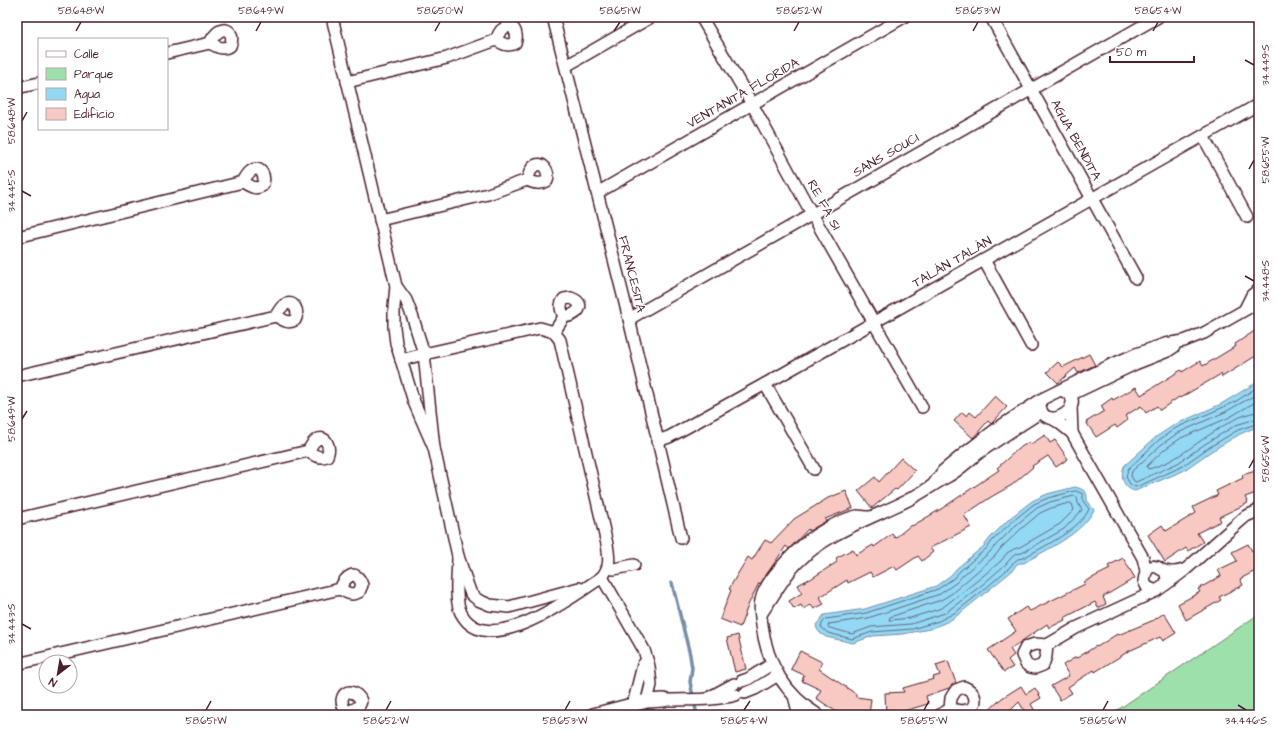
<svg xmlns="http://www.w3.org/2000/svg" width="1276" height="732" font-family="'Architects Daughter',sans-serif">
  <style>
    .green { fill: #9de0ab; stroke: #74806b }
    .water { fill: #93d8f5; stroke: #768ea4 }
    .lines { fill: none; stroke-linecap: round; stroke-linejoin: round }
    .shore { stroke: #67697c; stroke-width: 1 }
    .stream { stroke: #768ea4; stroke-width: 3.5 }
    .building { fill: #f8c8c2; stroke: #4a1f2b }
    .minor-casing { stroke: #4a1f2b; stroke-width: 14 }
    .tertiary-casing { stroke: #4a1f2b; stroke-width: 16 }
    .minor { stroke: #fff; stroke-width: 11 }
    .tertiary { stroke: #fff; stroke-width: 13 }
    .ticks { fill: none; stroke: #4a1f2b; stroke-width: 1.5 }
    .labels { text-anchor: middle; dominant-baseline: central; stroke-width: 3; stroke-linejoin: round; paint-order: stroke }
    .street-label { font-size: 13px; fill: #4a1f2b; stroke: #fff }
    .neatline { fill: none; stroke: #4a1f2b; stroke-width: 1.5 }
    .ticks-label { font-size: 10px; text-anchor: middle; fill: #4a1f2b }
  </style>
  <rect width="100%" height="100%" fill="#fff"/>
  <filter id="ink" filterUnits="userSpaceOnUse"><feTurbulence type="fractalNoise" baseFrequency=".025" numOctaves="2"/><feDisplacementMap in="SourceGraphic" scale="8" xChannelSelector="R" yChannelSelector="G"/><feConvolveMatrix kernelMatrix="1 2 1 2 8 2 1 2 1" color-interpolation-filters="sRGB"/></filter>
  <g filter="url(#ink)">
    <polygon class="green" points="1259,614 1259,715 1110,715"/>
    <g class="water">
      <path d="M 1259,381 L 1259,426 L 1240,434 L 1210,452 L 1183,471 L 1135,491 C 1123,488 1120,477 1124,466 L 1156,437 L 1174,425 L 1221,404 Z"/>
      <path d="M 1075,487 C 1083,489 1088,491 1087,500 L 1094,510 C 1081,535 1047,549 1024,563 L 1019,563 L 1016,565 L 1012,571 L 958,615 L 949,621 L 930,629 L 903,634 L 873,636 L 853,643 L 826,637 L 820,633 L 817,629 L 816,625 L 824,615 L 865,609 L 936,586 L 951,575 L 957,568 L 984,546 L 990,538 L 1010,518 L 1032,501 L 1047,494 Z"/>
    </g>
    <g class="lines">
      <g class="shore">
        <polyline points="1259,386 1235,402 1176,428 1159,440 1128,469 1126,477 1130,484 1135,487 1139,486 1181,467 1208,448 1238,430 1259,423"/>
        <polyline points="1259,393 1225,412 1178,433 1162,444 1132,471 1131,476 1134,481 1136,482 1178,463 1205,444 1236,425 1259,418"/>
        <path d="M 1259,400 L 1228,418 L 1181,438 L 1165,449 L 1147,466 L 1147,468 L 1149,469 C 1158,466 1167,463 1175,458 C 1196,446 1235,412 1259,412"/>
        <path d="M 1076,491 L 1083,494 L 1083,501 L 1089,509 C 1081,529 1041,548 1023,558 L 1018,559 L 1014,562 L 1009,568 L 985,589 L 956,612 L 939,621 L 912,629 L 872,632 L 852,639 L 828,633 L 821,627 L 823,622 L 826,619 L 866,613 L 938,589 L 954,578 L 960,571 L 987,548 L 993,540 L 1013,521 L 1034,504 L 1048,498 Z"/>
        <polygon points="1075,496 1077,497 1078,503 1082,510 1064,529 1022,553 1016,554 1011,558 1005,565 982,585 945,613 911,624 871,627 852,634 830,628 828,627 829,624 868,618 940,594 957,582 963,575 990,552 997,544 1016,525 1037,508 1050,502"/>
        <polygon points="1070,503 1072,504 1074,510 1060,524 1020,547 1014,549 1007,553 1001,561 978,580 942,608 910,618 891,620 889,620 890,617 941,600 951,594 995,556 1001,548 1021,529 1040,513 1051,508"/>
      </g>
      <polyline class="stream" points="672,583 690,655 692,668 690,682 697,715"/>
    </g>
    <g class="building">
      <polygon points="1259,328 1259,354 1222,377 1221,374 1180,398 1179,397 1160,410 1157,406 1146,413 1141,406 1125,416 1128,420 1117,428 1115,425 1096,437 1086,422 1104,411 1101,406 1112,398 1113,400 1136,387 1141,395 1181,370 1182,372 1200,361 1203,366 1236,346 1235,344"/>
      <polygon points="1089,354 1095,365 1078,373 1075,368 1058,383 1047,372 1058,362 1063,367"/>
      <polygon points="995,396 1007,407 993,422 991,424 988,421 973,438 954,421 962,412 967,416 970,412 976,417"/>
      <polygon points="1045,435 1050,443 1055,440 1068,459 1056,467 1048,456 1032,466 1033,467 1012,485 991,497 964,515 971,527 930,548 933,552 922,561 918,556 897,570 894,566 873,577 870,572 848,583 847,580 820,597 824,604 814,609 811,605 803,609 801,605 794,609 789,601 802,593 798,585 809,579 809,580 837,562 836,558 853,549 856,555 873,545 874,547 892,534 895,538 911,525 912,526 941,509 999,470 997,468 1018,449 1029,442 1031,444"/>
      <polygon points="901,458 915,471 897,490 895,489 872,508 858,491 875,477 879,482"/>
      <polygon points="1259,470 1259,492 1245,497 1248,503 1219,517 1221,521 1197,533 1203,542 1188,551 1186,548 1165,562 1148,535 1162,525 1166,531 1196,513 1193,507 1218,495 1216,491 1243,478 1242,475"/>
      <polygon points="846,491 853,508 825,519 826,521 809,531 808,529 789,549 786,546 760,584 759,583 749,603 740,627 720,619 731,590 729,589 737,575 748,557 752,560 765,540 771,543 794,519 828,498"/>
      <polygon points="1248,544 1252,551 1259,547 1259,569 1240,579 1243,585 1219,597 1221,600 1186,620 1178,604 1200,592 1198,589 1221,576 1218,570 1237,561 1232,552"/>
      <polygon points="1123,558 1135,578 1103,597 1106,604 1098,608 1095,602 1064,618 1065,620 1049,628 1047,624 1010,649 1014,655 1008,660 1013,667 1004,672 988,650 1016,631 1008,619 1026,607 1030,611 1085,584 1084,582 1110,569 1108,566"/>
      <polygon points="1164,613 1176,633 1163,641 1160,637 1129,651 1095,672 1094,670 1068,687 1072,693 1060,700 1051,686 1069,676 1063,665 1076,657 1077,658 1096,646 1097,647 1117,634 1118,635 1154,620"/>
      <polygon points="738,635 746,669 735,672 727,638"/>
      <polygon points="800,651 822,662 819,669 856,694 856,697 871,699 869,715 841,715 816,698 821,690 802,681 804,675 791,669"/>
      <polygon points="948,661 956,683 949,688 926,696 928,704 897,713 898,715 886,715 885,693 904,692 903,688 934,679 933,677 940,675 936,665"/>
      <polygon points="1021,686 1026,694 1035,688 1041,698 1031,704 1037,715 1027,715 1019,702 1006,715 984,715 1002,698"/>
    </g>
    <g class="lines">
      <defs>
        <g id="minor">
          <polyline points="332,17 396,286 394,307 394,327 396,343 414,402 434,448"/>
          <polyline points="553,17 629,319 681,538"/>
          <polyline points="701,17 752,104 812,214 922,407"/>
          <polyline points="991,17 1136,278"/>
          <path d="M 167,53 L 210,43 C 217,47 222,50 230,46 C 237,31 221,20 210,43"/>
          <polyline points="566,66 651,17"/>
          <path d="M 347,82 L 447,58 L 496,40 C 498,36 499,31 503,29 C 513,21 519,34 515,43 C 508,47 503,44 496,40"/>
          <polyline points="17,88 39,83"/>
          <polyline points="1203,136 1247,217"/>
          <polyline points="597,193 904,17"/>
          <path d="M 380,220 L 488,194 L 527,180 C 534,183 540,185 547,181 C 550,171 542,159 533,167 C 530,170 529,176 527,180"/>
          <path d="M 17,237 L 243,182 C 250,186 255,190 262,186 C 267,178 261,164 251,171 C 247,174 245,178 243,182"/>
          <polyline points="984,260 1031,345"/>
          <polyline points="396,286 406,300 413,318 424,354 434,448 458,556 468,586 471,594 478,600 490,605 509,607 579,588"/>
          <path d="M 571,298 C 588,304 577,316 564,317 C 561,310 559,305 564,299 Z"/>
          <polyline points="1245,309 1252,295 1259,290"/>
          <polyline points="629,319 1158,17"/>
          <polyline points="401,360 424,354 540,328 554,332"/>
          <path d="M 17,376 L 276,316 C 283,320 288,324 295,320 C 300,312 294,299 284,305 C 280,308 278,312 276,316"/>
          <polyline points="765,384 814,469"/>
          <polyline points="1070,395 1135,364 1168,351 1174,347"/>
          <path d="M 1040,405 C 1043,435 1090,406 1065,392"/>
          <polyline points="1051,418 1058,422 1072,433 1071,406"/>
          <polyline points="1072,433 1143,558 1146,571"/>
          <polyline points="657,441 669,437 765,384 1259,104"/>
          <polyline points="933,485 943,471 966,452 996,429 1042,399 1111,365 1136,354 1165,344 1184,341 1204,333 1259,302"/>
          <path d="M 17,519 L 308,451 C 314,455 319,459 327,456 C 331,447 326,434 316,440 C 312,443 310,448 308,451"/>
          <path d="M 458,556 C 458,572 454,599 461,613 C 487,662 574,596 602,577 C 611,566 609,557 607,544 L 560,340 L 554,332 L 564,317"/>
          <polyline points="608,568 614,569 634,565"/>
          <path d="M 1165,571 C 1169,583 1166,585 1156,591 L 1147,587 L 1144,581 C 1145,574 1147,564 1157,567 C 1160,568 1162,571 1165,571 C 1171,573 1178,572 1184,570"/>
          <polyline points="602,577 644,650 649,666 651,685 647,701"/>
          <polyline points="1165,585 1185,570 1238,523 1246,516 1258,511 1259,509"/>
          <path d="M 761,614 C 773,597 782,579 796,564 C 824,535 864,521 900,504 C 916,497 931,486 947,477 C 960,470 971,458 983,450 C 1002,437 1022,424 1041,412"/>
          <polyline points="1047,645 1046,656 1043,665 1035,668 1030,667 1026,664 1022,655 1026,647 1035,644 1047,645 1076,628 1156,591"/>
          <path d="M 17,664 L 340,589 C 347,593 352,596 359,592 L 362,585 C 356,567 345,577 340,589"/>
          <polyline points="742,681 748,679 772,664"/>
          <polyline points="745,693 755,689 778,675"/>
          <polyline points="794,696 799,715"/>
          <polyline points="710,697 734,684"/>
          <path d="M 664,700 C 689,699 713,701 736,695"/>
          <polyline points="633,705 643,665 647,660"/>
          <path d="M 345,715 C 350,708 359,711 361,701 C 358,692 344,687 342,700 C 342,704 344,709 346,713"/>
          <path d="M 818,715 C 784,694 767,664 762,625 C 761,617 759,608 761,600 C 765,580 794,552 810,539 C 822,531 842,519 857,516 C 860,516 865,517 869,517"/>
          <path d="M 940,715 L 950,709 L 962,711 L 971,709 C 979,700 974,691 964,687 L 956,690 L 951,698 L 950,709"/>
        </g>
        <polyline id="tertiary" points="593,715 647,701 664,700"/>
      </defs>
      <use href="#minor" class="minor-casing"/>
      <use href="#tertiary" class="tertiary-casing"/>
      <use href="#minor" class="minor"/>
      <use href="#tertiary" class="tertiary"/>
    </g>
  </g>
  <path class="ticks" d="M 76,31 L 81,22M 256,31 L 261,22M 435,31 L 440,22M 614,31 L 620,22M 794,31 L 799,22M 973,31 L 978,22M 1153,31 L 1158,22M 1245,60 L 1254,65M 22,121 L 27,112M 1249,169 L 1254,160M 22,191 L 31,196M 1245,276 L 1254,281M 22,419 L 27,411M 1249,468 L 1254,459M 22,624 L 31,629M 1238,705 L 1246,710M 206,710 L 211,701M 386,710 L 391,701M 565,710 L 570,701M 744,710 L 750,701M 924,710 L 929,701M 1103,710 L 1108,701"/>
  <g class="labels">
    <g class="street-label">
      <text transform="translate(743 93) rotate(-30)">VENTANITA FLORIDA</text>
      <text transform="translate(1076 140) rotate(61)">AGUA BENDITA</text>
      <text transform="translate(886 155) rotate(-30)">SANS SOUCI</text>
      <text transform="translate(824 205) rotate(61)">RE FA SI</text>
      <text transform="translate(952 262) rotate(-30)">TALÁN TALÁN</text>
      <text transform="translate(632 274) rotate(76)">FRANCESITA</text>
    </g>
  </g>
  <rect width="1276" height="732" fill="none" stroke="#fff" stroke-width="44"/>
  <rect x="38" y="38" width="130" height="92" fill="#ffffff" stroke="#b7a5aa"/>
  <rect x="46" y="51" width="20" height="6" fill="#ffffff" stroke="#b7a5aa"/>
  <text x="74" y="58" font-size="12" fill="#4a1f2b">Calle</text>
  <rect x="46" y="68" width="20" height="12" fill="#9de0ab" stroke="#b7a5aa"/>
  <text x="74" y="78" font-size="12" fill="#4a1f2b">Parque</text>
  <rect x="46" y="88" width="20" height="12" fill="#93d8f5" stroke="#b7a5aa"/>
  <text x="74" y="98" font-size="12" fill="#4a1f2b">Agua</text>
  <rect x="46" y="108" width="20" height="12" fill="#f8c8c2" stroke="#b7a5aa"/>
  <text x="74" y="118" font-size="12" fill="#4a1f2b">Edificio</text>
  <g transform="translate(58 674) rotate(211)"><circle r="19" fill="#ffffff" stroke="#b7a5aa"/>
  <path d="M0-3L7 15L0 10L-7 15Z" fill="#4a1f2b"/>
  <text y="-6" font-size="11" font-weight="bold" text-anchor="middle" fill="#4a1f2b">N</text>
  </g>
  <path d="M1110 56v6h84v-6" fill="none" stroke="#4a1f2b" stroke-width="2"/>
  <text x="1116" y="56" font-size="12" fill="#4a1f2b" stroke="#ffffff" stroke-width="3" paint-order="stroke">50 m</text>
  <rect x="22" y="22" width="1232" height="688" class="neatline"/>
  <g class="ticks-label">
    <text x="81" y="14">58.648°W</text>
    <text x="261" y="14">58.649°W</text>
    <text x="440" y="14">58.650°W</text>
    <text x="620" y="14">58.651°W</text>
    <text x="799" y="14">58.652°W</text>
    <text x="978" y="14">58.653°W</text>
    <text x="1158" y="14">58.654°W</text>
    <text transform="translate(1265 65) rotate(-90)" y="4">34.449°S</text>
    <text transform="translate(11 121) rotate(-90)" y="4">58.648°W</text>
    <text transform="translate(1265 160) rotate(-90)" y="4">58.655°W</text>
    <text transform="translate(11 191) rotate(-90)" y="4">34.445°S</text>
    <text transform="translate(1265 281) rotate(-90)" y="4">34.448°S</text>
    <text transform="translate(11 419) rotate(-90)" y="4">58.649°W</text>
    <text transform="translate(1265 459) rotate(-90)" y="4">58.656°W</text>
    <text transform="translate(11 624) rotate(-90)" y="4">34.443°S</text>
    <text x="206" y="724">58.651°W</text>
    <text x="386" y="724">58.652°W</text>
    <text x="565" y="724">58.653°W</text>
    <text x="744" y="724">58.654°W</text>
    <text x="924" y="724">58.655°W</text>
    <text x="1103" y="724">58.656°W</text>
    <text x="1246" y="724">34.446°S</text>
  </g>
</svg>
